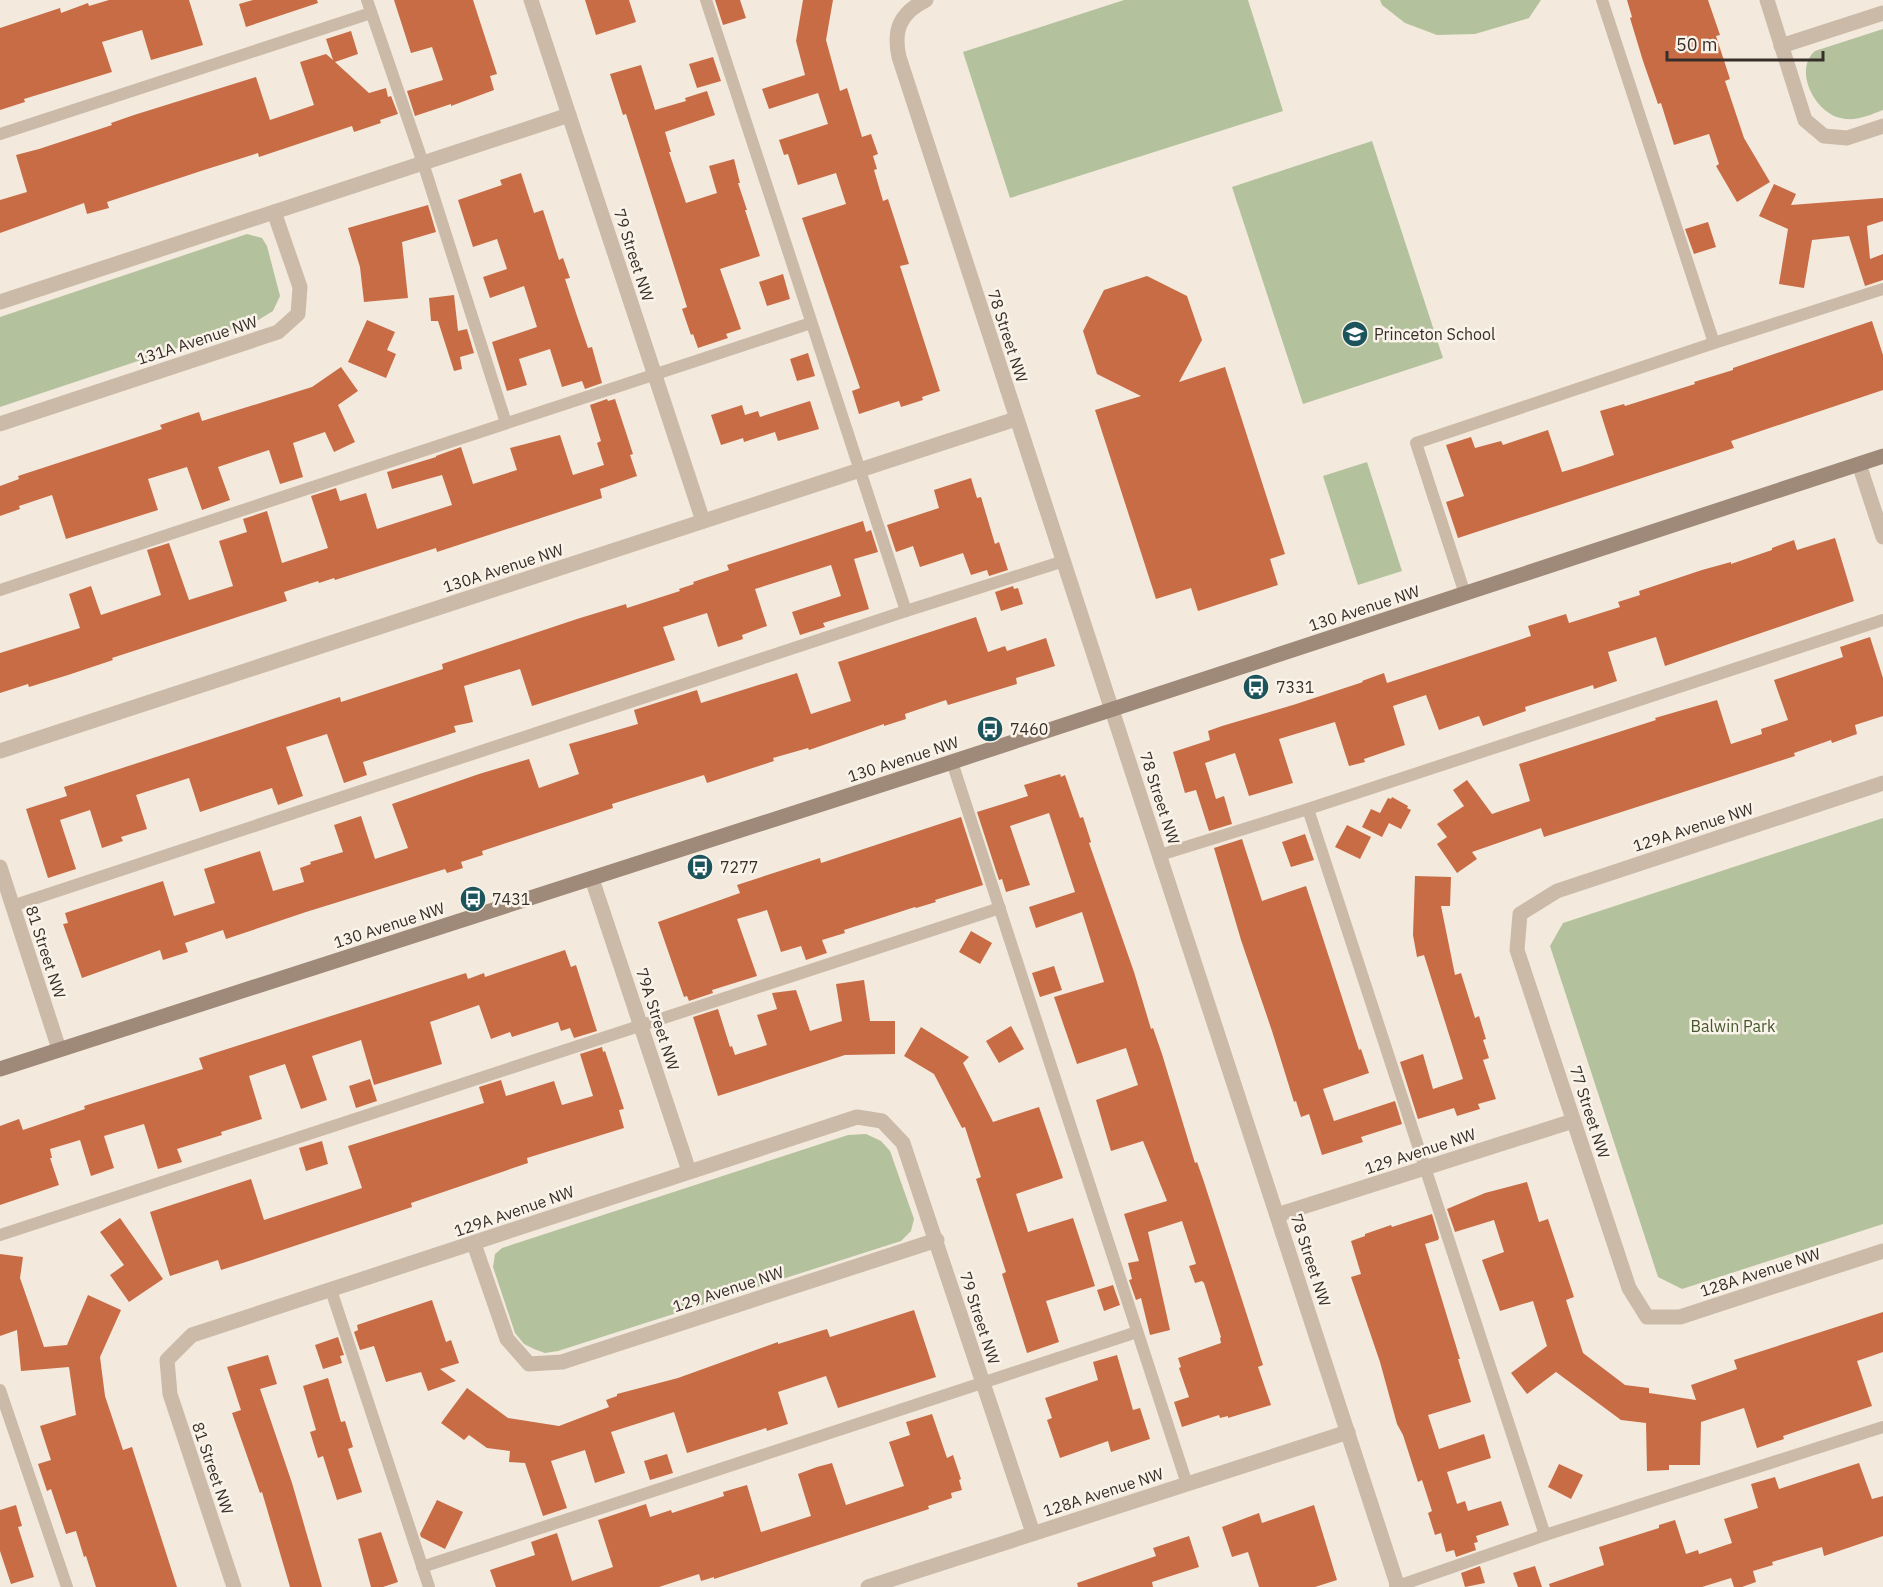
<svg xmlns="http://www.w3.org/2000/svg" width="1883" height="1587" font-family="'IBM Plex Sans',sans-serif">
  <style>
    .green { fill: #b3c29c }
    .building { fill: #c86c45 }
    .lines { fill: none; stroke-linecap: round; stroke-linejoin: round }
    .lane { stroke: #cbbaa8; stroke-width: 12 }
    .street { stroke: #cbbaa8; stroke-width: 15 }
    .secondary { stroke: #9f8979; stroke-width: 15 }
    .labels { text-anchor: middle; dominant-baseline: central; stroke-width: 5; stroke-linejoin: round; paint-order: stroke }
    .street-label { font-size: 16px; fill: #382e29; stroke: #faf3e9 }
    .poi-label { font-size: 16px; fill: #382e29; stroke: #faf3e9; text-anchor: start }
    .park-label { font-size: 16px; fill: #45572c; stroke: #faf3e9 }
  </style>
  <rect width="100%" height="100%" fill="#f3eadd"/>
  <g class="green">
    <polygon points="1124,0 1248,0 1283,111 1010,198 963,52"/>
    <polygon points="1380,0 1541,0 1529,18 1475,34 1437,35 1405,23 1382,5"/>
    <path d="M 1883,29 L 1883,110 C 1870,115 1855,122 1841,118 C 1815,113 1793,70 1815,51 Z"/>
    <polygon points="1372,141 1443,358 1303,404 1232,187"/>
    <polygon points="247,234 262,238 267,246 280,296 273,311 255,322 0,407 0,317"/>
    <polygon points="1367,462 1402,571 1358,585 1323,476"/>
    <polygon points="1883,818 1883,1224 1682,1289 1658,1277 1550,946 1563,923"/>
    <polygon points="866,1134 881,1141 890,1151 914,1219 911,1231 901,1241 558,1351 545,1353 534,1349 524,1344 515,1333 493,1267 495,1254 502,1248 848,1135"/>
  </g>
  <g class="building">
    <polygon points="109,0 189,0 203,45 151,60 142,30 102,42 112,72 24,99 25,102 0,110 0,28 60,8 61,13 88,3 89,6"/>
    <polygon points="253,0 317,0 318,3 246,27 239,4"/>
    <polygon points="394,0 473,0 497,74 490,76 494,90 451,106 451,104 415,116 407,91 443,80 432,47 411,53"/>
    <polygon points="585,0 629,0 636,22 596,35"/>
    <polygon points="715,0 740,0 746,18 723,25"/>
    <polygon points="803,0 833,0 826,40 840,91 847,88 862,137 871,134 878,154 873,156 877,169 874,170 883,201 888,199 909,264 900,266 940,391 922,397 923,400 901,407 899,401 859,414 852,391 860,388 802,218 846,204 836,173 798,185 788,154 784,155 779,140 828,124 818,93 769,109 762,89 805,75 796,41"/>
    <polygon points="1627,0 1708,0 1720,35 1716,36 1730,79 1725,81 1744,138 1770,182 1737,202 1716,166 1719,164 1709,134 1674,145 1661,103 1658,104 1643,61 1630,18 1632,17"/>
    <polygon points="351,31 358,54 335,62 369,93 386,88 388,97 391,96 398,114 380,120 381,123 354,132 352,126 259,157 258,153 204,170 107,202 109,208 87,214 84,203 0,233 0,200 27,192 16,155 39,149 112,125 111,123 134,115 256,77 270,120 314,105 300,62 326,54 333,60 326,39"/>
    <polygon points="713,57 721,81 697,88 689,64"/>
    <polygon points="641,65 655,110 686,101 685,98 707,91 715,115 665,132 671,152 669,152 686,203 717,193 709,166 734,159 740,183 738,183 747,210 745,210 760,256 720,269 741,329 726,334 728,338 698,348 693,334 691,335 682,309 687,307 626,114 623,115 610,74"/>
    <polygon points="521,173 534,213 543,210 559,260 563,258 570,278 565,279 576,313 588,348 592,347 602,383 585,389 582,381 562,387 550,349 519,359 527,385 507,391 492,342 537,327 524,286 490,298 483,277 507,269 497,239 473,247 458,200 502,185 500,180"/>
    <polygon points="1774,184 1796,194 1791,205 1883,198 1883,221 1867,226 1870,259 1883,254 1883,280 1865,286 1849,236 1812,240 1804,288 1779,284 1788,229 1759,216"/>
    <polygon points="428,205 436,232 402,242 408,298 364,302 360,267 348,228"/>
    <polygon points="1708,222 1716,247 1694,254 1685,229"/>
    <polygon points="783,274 790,299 767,306 759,282"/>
    <polygon points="1147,276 1187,296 1202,340 1179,382 1225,367 1285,554 1270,559 1278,585 1198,611 1191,588 1156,599 1095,410 1141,396 1097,374 1083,331 1104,290"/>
    <polygon points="454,295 458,331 467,329 474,353 460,357 462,369 454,371 438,321 431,321 429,298"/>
    <polygon points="367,320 395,332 387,350 396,354 386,378 348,362"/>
    <polygon points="1872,321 1883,355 1883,390 1731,441 1734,448 1458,538 1446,502 1464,496 1446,445 1471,437 1475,448 1501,441 1503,445 1548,430 1562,472 1582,466 1614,455 1600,411 1624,404 1625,406 1695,384 1694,382 1733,370 1733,368"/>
    <polygon points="808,353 815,376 797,381 790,359"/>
    <polygon points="341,367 358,391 338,405 355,442 334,452 325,432 293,443 303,477 280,484 269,450 218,467 230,500 202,510 187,467 148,479 158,510 66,539 52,495 19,506 20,509 0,516 0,486 19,479 18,476 162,429 160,425 199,412 202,421 312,387"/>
    <polygon points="607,399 608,401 615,399 633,454 630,455 637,476 600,489 602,498 437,552 436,548 335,580 334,578 319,583 318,581 284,592 287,601 112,658 113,660 68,675 29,687 28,684 0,693 0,653 80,628 69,594 91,586 101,615 161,595 147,550 169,543 189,600 233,586 219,541 247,532 243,519 267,511 282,563 328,548 311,496 336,488 340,501 366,493 377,529 452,505 442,475 392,489 387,472 436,457 436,456 461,447 473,484 517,470 510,448 560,435 573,475 604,465 597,443 601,441 590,405"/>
    <polygon points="810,401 819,429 778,441 775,432 744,442 743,438 721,445 711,415 742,405 745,415 758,411 760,417"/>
    <polygon points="971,478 977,498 981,497 995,544 999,542 1008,570 989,576 987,570 971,575 963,553 920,567 913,546 896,552 887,525 939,508 934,490"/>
    <polygon points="863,521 866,532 871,530 878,552 854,559 869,609 823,623 825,627 800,635 792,612 841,596 831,565 755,589 767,626 742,635 743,639 718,647 707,613 663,627 675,660 532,706 520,669 464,686 473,722 454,726 456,732 363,762 367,775 344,783 327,734 286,747 303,796 278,805 272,788 200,812 189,778 136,795 147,829 121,837 123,841 102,848 90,810 60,820 76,869 48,878 26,809 67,796 64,787 340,697 341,702 443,669 442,664 577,619 626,604 627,608 680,591 679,589 694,584 693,582 729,570 727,565"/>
    <polygon points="1835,538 1854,601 1665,666 1656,637 1608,652 1617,681 1594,689 1593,685 1525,707 1526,711 1483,726 1479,716 1439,730 1426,695 1393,706 1405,745 1364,759 1365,762 1349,766 1335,722 1279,739 1293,783 1249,796 1235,753 1205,763 1216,799 1224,796 1232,824 1209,831 1196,790 1185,793 1173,752 1210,740 1208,731 1222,726 1293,705 1363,682 1362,681 1384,673 1387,683 1531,636 1528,626 1566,614 1569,623 1620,607 1618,602 1640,595 1639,591 1702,570 1731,562 1731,564 1772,550 1772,548 1794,540 1797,550"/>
    <polygon points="1013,586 1014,589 1018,588 1023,604 1001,611 995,592"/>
    <polygon points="976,617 988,652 1005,646 1007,651 1046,638 1055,666 1016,678 1017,684 948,705 946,700 905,714 906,719 884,726 884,724 809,750 808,748 773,758 774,761 707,783 704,775 612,804 613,808 482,851 483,855 461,862 463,868 447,873 445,869 306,912 226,939 223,930 185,943 188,952 163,960 160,950 82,978 63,924 68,923 65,913 163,881 174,916 215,903 204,869 260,851 273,891 304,882 300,868 311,864 310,862 343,852 334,825 361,816 375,859 408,848 392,804 479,774 529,759 539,788 579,774 569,744 638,724 634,710 697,690 701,703 797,673 811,714 851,701 838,662"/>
    <polygon points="1870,637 1883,678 1883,716 1855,725 1857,734 1832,743 1831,740 1794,753 1795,756 1544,837 1541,828 1472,852 1477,859 1457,873 1437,844 1447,837 1437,824 1464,806 1453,790 1467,780 1492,814 1530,801 1519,764 1656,720 1655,718 1717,700 1731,744 1762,734 1761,729 1788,720 1774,680 1843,657 1840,647"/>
    <polygon points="1060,774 1061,777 1065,775 1080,818 1083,817 1091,842 1089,843 1134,972 1151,1029 1153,1028 1162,1054 1195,1163 1197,1162 1204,1182 1263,1365 1258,1367 1271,1405 1228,1418 1228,1416 1220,1418 1219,1415 1182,1427 1174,1402 1189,1397 1179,1368 1181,1367 1178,1358 1221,1343 1220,1338 1221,1337 1204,1283 1202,1281 1195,1283 1189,1266 1196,1264 1182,1221 1148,1232 1170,1330 1150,1335 1141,1298 1136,1300 1129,1280 1132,1279 1128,1263 1139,1261 1124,1214 1167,1201 1143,1141 1111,1151 1096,1100 1138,1085 1126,1048 1077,1064 1054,997 1104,982 1082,912 1036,928 1029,907 1075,892 1049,813 1010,826 1030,885 1006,892 1002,879 999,880 977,812 1028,796 1024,785"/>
    <polygon points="1392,797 1408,806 1407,808 1411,810 1401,829 1389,823 1382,837 1362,827 1371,809 1380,813 1388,798 1391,799"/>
    <polygon points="961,817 983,885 935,900 936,902 916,908 915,907 844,930 845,933 822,940 827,953 806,960 801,946 781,952 767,910 737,919 757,976 712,990 713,993 689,1001 687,996 684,997 658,922 740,893 737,885 820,858 821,863"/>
    <polygon points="1347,825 1371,837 1360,859 1335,847"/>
    <polygon points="1305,834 1314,860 1291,867 1282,842"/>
    <polygon points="1242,839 1262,901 1306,886 1359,1050 1361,1049 1369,1073 1323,1089 1334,1121 1395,1101 1402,1124 1361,1137 1363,1142 1322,1155 1309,1114 1301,1117 1296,1101 1294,1102 1272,1031 1241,940 1214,848"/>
    <polygon points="1415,876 1451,877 1450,906 1441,906 1455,975 1461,973 1475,1018 1479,1016 1486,1039 1483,1040 1489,1058 1483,1060 1496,1099 1478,1104 1480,1109 1457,1116 1454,1108 1418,1119 1400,1062 1423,1054 1433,1089 1463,1079 1424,955 1417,957 1413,935"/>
    <polygon points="971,931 992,943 980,964 959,952"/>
    <polygon points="565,950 571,967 576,965 597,1031 574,1038 570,1028 561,1031 558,1022 512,1037 510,1032 491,1039 479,1005 430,1022 442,1064 374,1085 361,1040 312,1056 327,1100 301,1109 285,1064 249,1076 262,1119 221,1132 222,1135 177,1149 182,1162 158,1169 144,1124 104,1136 114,1168 91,1176 80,1140 50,1149 52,1158 50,1158 59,1185 0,1205 0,1126 19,1119 23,1130 85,1109 84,1106 203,1069 199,1058 466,973 468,979 484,973 485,977"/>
    <polygon points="1054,966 1062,990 1040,997 1032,973"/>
    <polygon points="864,980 870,1021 895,1021 895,1054 845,1055 718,1096 693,1017 718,1009 730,1047 732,1046 735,1055 767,1045 757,1015 777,1009 772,993 796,990 810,1031 842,1021 836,984"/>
    <polygon points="1011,1026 1024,1049 999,1063 986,1041"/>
    <polygon points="921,1027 969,1057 963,1063 993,1122 1039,1107 1063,1178 1016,1194 1028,1232 1073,1218 1095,1286 1046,1301 1059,1342 1027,1353 1002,1274 1006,1272 976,1179 981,1177 965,1127 962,1128 934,1074 904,1056"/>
    <polygon points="602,1047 603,1052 605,1051 624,1109 619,1110 624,1128 527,1158 528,1163 411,1203 412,1207 258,1258 221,1270 218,1260 170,1276 150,1212 251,1179 264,1220 362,1188 348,1146 484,1103 479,1087 501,1080 506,1096 554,1081 562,1105 593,1096 580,1054"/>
    <polygon points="370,1079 377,1101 356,1108 349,1086"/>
    <polygon points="322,1141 328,1164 306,1171 299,1148"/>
    <polygon points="1527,1182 1539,1222 1548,1219 1574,1297 1566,1300 1583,1353 1625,1385 1649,1388 1649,1393 1696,1400 1691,1385 1737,1369 1734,1360 1883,1312 1883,1352 1857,1361 1872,1406 1783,1436 1784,1439 1757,1448 1744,1408 1701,1422 1700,1465 1669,1465 1669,1470 1647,1471 1646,1423 1621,1420 1556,1372 1527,1394 1511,1373 1547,1346 1533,1301 1500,1311 1482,1260 1504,1252 1494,1220 1455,1232 1447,1209 1485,1193"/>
    <polygon points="1432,1214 1439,1238 1438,1240 1425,1244 1460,1359 1458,1359 1471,1402 1428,1415 1439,1449 1484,1434 1491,1458 1447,1472 1457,1504 1465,1501 1468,1511 1501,1501 1509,1525 1476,1536 1478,1542 1474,1543 1476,1550 1456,1557 1454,1550 1446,1552 1441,1533 1435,1535 1428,1513 1432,1511 1422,1480 1418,1482 1403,1435 1397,1424 1380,1362 1351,1277 1361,1274 1351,1241 1365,1236 1365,1234 1391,1225 1392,1227"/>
    <polygon points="120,1218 163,1279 129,1302 110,1275 124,1265 100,1232"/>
    <polygon points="0,1254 23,1257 20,1278 44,1347 67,1345 88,1295 121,1310 100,1357 105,1396 123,1450 132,1447 177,1587 96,1587 86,1556 84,1557 76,1531 66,1534 51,1489 47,1491 38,1464 51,1460 40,1426 76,1415 69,1367 21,1371 17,1330 0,1336"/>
    <polygon points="1113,1285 1120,1305 1104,1311 1097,1290"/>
    <polygon points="432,1300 446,1342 451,1340 459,1363 440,1369 456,1381 428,1391 421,1372 386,1382 374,1346 360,1350 354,1332 358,1330 357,1325"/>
    <polygon points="914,1310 936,1377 838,1408 826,1376 778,1392 788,1424 767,1431 766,1428 687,1453 674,1412 611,1432 625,1473 595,1483 585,1450 551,1461 567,1508 543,1516 525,1463 509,1462 510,1451 487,1448 469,1435 464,1440 441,1423 467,1388 508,1418 559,1426 609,1407 606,1400 617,1396 617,1394 678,1378 778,1342 778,1344 827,1329 830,1337"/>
    <polygon points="338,1337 344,1355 340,1356 342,1363 323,1369 315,1345"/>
    <polygon points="268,1355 277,1384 260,1389 292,1483 322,1587 290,1587 262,1492 260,1493 232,1413 241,1410 227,1367"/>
    <polygon points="1117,1355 1133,1410 1140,1408 1150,1439 1111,1452 1108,1441 1060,1458 1047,1420 1052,1418 1045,1398 1098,1380 1093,1362"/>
    <polygon points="328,1378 341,1422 345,1421 353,1447 348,1449 362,1492 337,1500 323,1456 318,1458 310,1432 316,1430 303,1386"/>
    <polygon points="932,1414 947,1458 953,1455 961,1479 959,1480 962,1490 951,1493 952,1498 928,1506 929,1509 714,1579 714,1577 701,1581 699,1574 659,1587 496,1587 490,1570 535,1555 531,1542 557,1533 572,1581 613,1567 598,1520 646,1504 650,1517 671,1510 672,1513 724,1496 723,1492 747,1485 761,1532 811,1516 798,1474 817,1467 832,1463 846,1505 904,1486 889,1442 910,1435 906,1422"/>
    <polygon points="667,1454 673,1473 650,1480 644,1461"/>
    <polygon points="1859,1463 1872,1499 1883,1496 1883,1536 1824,1556 1822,1547 1772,1562 1773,1565 1753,1571 1756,1582 1742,1587 1734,1587 1731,1578 1702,1587 1550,1587 1549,1584 1604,1565 1599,1547 1659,1528 1659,1525 1675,1520 1686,1554 1698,1550 1699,1554 1732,1543 1724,1519 1758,1508 1751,1484 1775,1477 1779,1489"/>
    <polygon points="1559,1464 1583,1475 1571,1499 1548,1487"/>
    <polygon points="437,1500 463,1512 445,1549 421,1537 420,1534"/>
    <polygon points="16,1505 22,1526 18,1527 34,1577 11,1584 0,1551 0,1510"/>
    <polygon points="1314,1505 1337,1580 1315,1587 1259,1587 1248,1552 1232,1557 1222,1527 1259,1513 1262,1523"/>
    <polygon points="381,1532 398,1582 383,1587 371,1587 358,1539"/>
    <polygon points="1189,1536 1199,1567 1152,1582 1153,1587 1078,1587 1077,1583 1156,1556 1153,1548"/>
    <polygon points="1480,1566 1485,1583 1465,1587 1461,1573"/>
    <polygon points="1535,1566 1542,1587 1518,1587 1513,1573"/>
  </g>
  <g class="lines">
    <g class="lane">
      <polyline points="367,0 423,163 506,423"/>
      <polyline points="706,0 906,611"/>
      <polyline points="1602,0 1714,343"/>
      <polyline points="0,134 371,13"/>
      <polyline points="0,590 811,323"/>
      <polyline points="1465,594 1416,443 1714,343 1883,289"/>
      <polyline points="952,762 1187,1484"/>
      <polyline points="1308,809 1545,1535"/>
      <polyline points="1160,855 1308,809 1883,620"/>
      <polyline points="12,906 906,611 1064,561"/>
      <polyline points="0,1235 1000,908"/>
      <polyline points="331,1290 429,1587"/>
      <polyline points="0,1390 67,1587"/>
      <polyline points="422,1567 1137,1332"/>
      <polyline points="1395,1587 1545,1535 1883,1427"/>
    </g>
    <g class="street">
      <polyline points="531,0 703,521"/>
      <path d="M 926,0 C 900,13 893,30 899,57 L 1398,1587"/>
      <polyline points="1767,0 1805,120 1824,136 1847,138 1883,126"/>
      <polyline points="1781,46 1883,13"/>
      <polyline points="0,302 569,115"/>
      <polyline points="0,424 278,332 298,314 300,287 274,212"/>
      <polyline points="1859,464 1883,537"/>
      <polyline points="0,751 1016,419"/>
      <polyline points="1883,783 1557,891 1520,914 1517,950 1629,1288 1647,1317 1680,1317 1883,1251"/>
      <polyline points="0,867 59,1049"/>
      <polyline points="592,879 689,1171"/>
      <polyline points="1277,1215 1573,1121"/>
      <polyline points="474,1244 507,1339 529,1364 562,1362 937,1240"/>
      <polyline points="234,1587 170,1394 167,1360 192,1335 857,1117 882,1121 903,1143 1033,1533"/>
      <polyline points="868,1587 1348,1432"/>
    </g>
    <polyline class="secondary" points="0,1069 952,762 1883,456"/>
  </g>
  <defs>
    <symbol id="school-disc" viewBox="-11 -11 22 22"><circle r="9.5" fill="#1d535b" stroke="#faf3e9"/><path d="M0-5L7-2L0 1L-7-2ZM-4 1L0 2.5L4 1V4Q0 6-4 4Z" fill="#fff"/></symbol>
    <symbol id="bus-disc" viewBox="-11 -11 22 22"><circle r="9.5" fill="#1d535b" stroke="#faf3e9"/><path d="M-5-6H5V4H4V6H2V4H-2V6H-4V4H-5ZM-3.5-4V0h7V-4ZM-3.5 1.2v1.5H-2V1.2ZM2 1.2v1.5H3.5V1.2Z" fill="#fff"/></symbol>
  </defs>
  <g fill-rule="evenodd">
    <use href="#school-disc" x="1340" y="319" width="30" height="30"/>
    <use href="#bus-disc" x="1241" y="672" width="30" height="30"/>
    <use href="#bus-disc" x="975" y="714" width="30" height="30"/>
    <use href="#bus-disc" x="685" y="852" width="30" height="30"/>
    <use href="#bus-disc" x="458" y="884" width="30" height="30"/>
  </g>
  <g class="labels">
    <g class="street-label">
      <text transform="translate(634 255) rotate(72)">79 Street NW</text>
      <text transform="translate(1008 336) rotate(72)">78 Street NW</text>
      <text transform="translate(197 340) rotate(-18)">131A Avenue NW</text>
      <text transform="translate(503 568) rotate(-18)">130A Avenue NW</text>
      <text transform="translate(1364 608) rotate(-18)">130 Avenue NW</text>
      <text transform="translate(903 759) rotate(-18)">130 Avenue NW</text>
      <text transform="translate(1160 798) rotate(72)">78 Street NW</text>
      <text transform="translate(1693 827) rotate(-18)">129A Avenue NW</text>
      <text transform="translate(389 925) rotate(-18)">130 Avenue NW</text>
      <text transform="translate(46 952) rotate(72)">81 Street NW</text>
      <text transform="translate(658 1019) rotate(72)">79A Street NW</text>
      <text transform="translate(1590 1112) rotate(72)">77 Street NW</text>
      <text transform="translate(1420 1151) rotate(-18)">129 Avenue NW</text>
      <text transform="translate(514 1211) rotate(-19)">129A Avenue NW</text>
      <text transform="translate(1311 1260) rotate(72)">78 Street NW</text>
      <text transform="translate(1760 1272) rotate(-18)">128A Avenue NW</text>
      <text transform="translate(728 1289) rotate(-18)">129 Avenue NW</text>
      <text transform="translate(980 1318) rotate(72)">79 Street NW</text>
      <text transform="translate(213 1468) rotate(71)">81 Street NW</text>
      <text transform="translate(1103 1492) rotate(-18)">128A Avenue NW</text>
    </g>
    <g class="poi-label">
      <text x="1374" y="334">Princeton School</text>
      <text x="1276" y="687">7331</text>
      <text x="1010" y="729">7460</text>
      <text x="720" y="867">7277</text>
      <text x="492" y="899">7431</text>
    </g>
    <g class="park-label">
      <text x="1733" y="1026">Balwin Park</text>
    </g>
  </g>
  <path d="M1667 51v9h156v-9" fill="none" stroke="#382e29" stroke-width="3"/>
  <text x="1676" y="51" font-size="18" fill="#382e29" stroke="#faf3e9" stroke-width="4.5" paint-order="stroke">50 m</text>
</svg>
